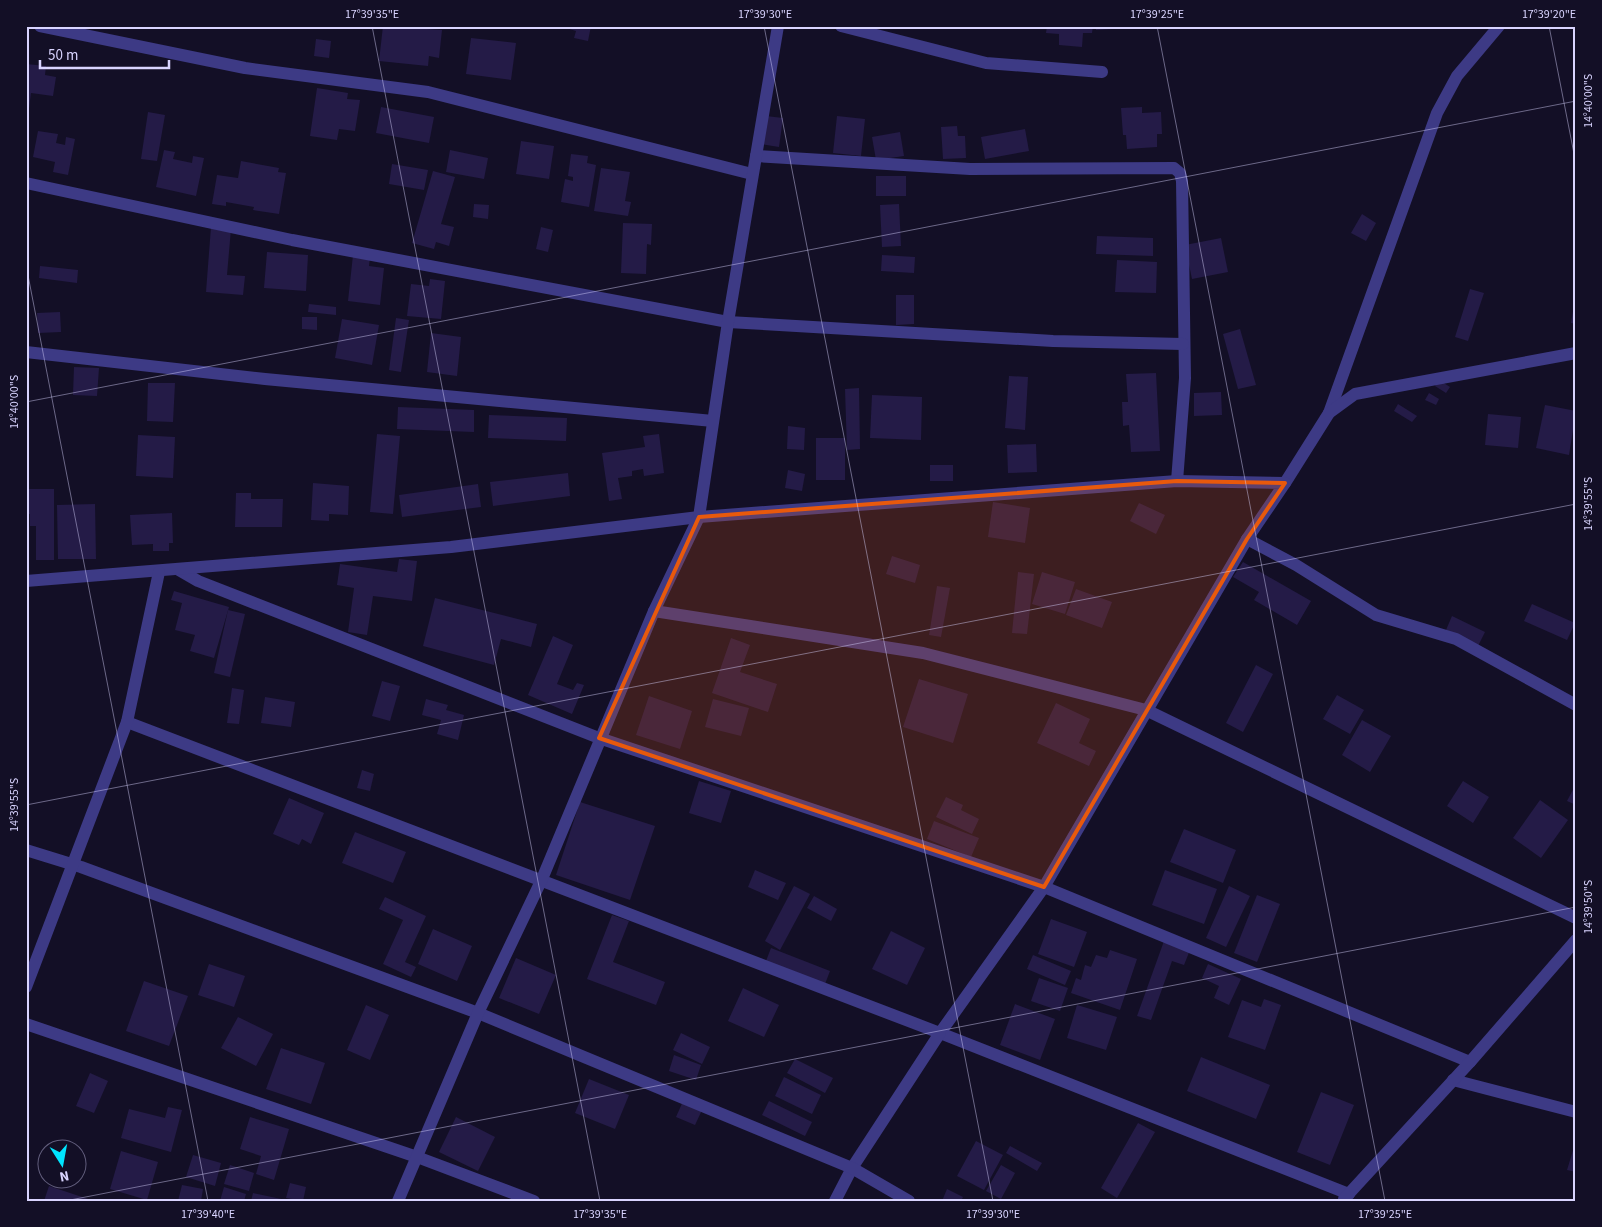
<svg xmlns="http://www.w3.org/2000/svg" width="1602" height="1227" font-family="'Source Sans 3',sans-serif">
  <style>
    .building { fill: #241b47 }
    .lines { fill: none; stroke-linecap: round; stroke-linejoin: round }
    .street { stroke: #3d3a85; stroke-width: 12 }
    .marked { fill: #e8590c; fill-opacity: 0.2; stroke: #e8590c; stroke-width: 4; stroke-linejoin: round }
    .ticks { fill: none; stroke: #d9d4ff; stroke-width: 1; stroke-opacity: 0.45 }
    .neatline { fill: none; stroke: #d9d4ff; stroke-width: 2 }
    .ticks-label { font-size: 12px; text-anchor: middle; fill: #d9d4ff }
  </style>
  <rect width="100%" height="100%" fill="#130f26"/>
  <g class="building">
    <polygon points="383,26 442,30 439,58 429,56 428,66 379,61"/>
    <polygon points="560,26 591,26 588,41 574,38 576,31"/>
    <polygon points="1047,26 1093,26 1092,33 1083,33 1082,47 1059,45 1059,34 1046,33"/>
    <polygon points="1096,26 1112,26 1112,29 1096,30"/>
    <polygon points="471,38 516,43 511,80 466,74"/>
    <polygon points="316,39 331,41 329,58 314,56"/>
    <polygon points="26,64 46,66 45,75 56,77 53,96 31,93 27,124"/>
    <polygon points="317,88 348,93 347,99 360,100 355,131 339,129 337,140 310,136"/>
    <polygon points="381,107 434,117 429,143 376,133"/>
    <polygon points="1142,107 1142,113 1161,112 1162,134 1157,134 1157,147 1127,149 1126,135 1123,135 1121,108"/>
    <polygon points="148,112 165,115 157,161 141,159"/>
    <polygon points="766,116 783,118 779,147 761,144"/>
    <polygon points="837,116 865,119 861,156 833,153"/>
    <polygon points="957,126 958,136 965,136 966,158 943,159 941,127"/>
    <polygon points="1025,129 1029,151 985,159 981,137"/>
    <polygon points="38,131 58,134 56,143 65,145 66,137 75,139 68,175 53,172 55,162 33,157"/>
    <polygon points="900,132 904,156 876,160 872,137"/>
    <polygon points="521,141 554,146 549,179 516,174"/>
    <polygon points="164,150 175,152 173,159 192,163 193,156 204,158 196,196 156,187"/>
    <polygon points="450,150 488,158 484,179 446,172"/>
    <polygon points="571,154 588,156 587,163 596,165 589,207 561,202 565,179 573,181 573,177 568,176"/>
    <polygon points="241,161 279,168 278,172 286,173 279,214 253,210 254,207 226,202 226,206 212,204 217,175 238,178"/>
    <polygon points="392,164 428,170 424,190 389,184"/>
    <polygon points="601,168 630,172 625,201 631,202 628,216 594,211"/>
    <polygon points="433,171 455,177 441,224 454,227 449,246 436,242 434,249 412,243"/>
    <rect x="876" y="176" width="30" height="20"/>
    <polygon points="474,204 489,205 488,219 473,217"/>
    <polygon points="899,204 901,246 882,247 880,205"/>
    <polygon points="1362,214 1376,223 1366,241 1351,233"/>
    <polygon points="623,223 652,224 651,245 647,244 646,274 621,273"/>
    <polygon points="211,227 231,229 227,275 245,276 243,295 206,292"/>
    <polygon points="541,227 553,230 548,252 536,249"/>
    <polygon points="1097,236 1153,238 1153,256 1096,254"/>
    <polygon points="1221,238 1228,272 1192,279 1185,245"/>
    <polygon points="267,252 308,255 306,291 264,288"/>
    <polygon points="353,255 370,257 369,266 384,268 380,305 348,301"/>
    <polygon points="882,255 915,257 914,273 881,271"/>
    <polygon points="1117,260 1157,262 1156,293 1115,292"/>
    <polygon points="40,266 78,270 77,283 39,278"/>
    <polygon points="430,279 445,281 441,319 407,316 411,284 429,286"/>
    <polygon points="1470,289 1484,293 1468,341 1455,337"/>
    <polygon points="896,295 914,295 914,324 896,325"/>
    <polygon points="309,304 336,307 336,315 308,312"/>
    <polygon points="1574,306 1576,306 1576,324 1571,323"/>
    <polygon points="60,312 61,332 38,333 37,313"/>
    <polygon points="302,317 317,317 317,330 302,329"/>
    <polygon points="396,318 409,320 401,372 389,370"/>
    <polygon points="342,319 379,325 372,365 335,358"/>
    <polygon points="1240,329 1256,385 1238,389 1223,334"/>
    <polygon points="431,333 461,337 457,376 427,372"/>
    <polygon points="74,367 99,368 97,396 73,395"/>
    <polygon points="1156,373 1160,451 1131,452 1129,425 1123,426 1122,402 1128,402 1126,374"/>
    <polygon points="1009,376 1028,377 1025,430 1005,428"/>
    <polygon points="1439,380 1450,387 1446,393 1435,386"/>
    <polygon points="148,383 175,383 173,422 147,421"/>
    <polygon points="859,388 860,449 847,450 845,389"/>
    <polygon points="1221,392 1222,415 1194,416 1194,393"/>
    <polygon points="1429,393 1439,399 1436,405 1425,400"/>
    <polygon points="872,395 922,397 921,440 870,438"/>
    <polygon points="1398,404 1417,416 1412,422 1394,411"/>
    <polygon points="1545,405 1576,411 1569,455 1536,448"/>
    <polygon points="398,407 474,410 474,432 397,429"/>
    <polygon points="1488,414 1521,417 1518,448 1485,445"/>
    <polygon points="489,415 567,418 566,441 488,438"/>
    <polygon points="788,426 805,428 804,450 787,449"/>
    <polygon points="377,434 400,436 393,514 370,512"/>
    <polygon points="659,434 664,473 644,476 643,469 632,471 632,476 618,478 622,499 609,501 602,453 645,447 643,436"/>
    <polygon points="138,435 175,437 173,478 136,476"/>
    <rect x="816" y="438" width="29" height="42"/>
    <polygon points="1036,444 1037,472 1008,473 1007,445"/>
    <rect x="930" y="465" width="23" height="16"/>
    <polygon points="788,470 805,474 802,491 785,488"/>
    <polygon points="568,473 570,496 493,506 490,482"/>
    <polygon points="313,483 349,486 348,515 329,514 329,521 311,520"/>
    <polygon points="478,484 481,507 402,517 399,495"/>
    <polygon points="26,489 54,489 54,560 36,560 36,526 30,526 30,514 26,514"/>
    <polygon points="236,493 251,493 251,499 283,499 282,527 235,527"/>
    <polygon points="993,502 1030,508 1025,543 988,537"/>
    <polygon points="1139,503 1165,515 1156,534 1130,521"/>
    <polygon points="95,504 96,559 58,559 57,505"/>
    <polygon points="172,513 173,543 169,543 169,551 153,551 153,544 132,545 130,515"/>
    <polygon points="892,556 920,565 915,583 886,574"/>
    <polygon points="399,559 417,561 412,601 373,596 367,635 348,632 354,588 337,585 340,564 397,572"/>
    <polygon points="1243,562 1311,601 1297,625 1254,600 1259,592 1233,577"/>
    <polygon points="1018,572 1034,574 1027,634 1012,633"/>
    <polygon points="1042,572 1075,582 1065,614 1032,604"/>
    <polygon points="937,586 950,588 941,637 929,635"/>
    <polygon points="1076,589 1112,602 1102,628 1066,615"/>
    <polygon points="174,591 229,607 214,658 190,651 195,635 175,630 182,603 171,600"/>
    <polygon points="435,598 537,624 531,647 501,639 494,665 423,646"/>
    <polygon points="1532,604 1575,623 1567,640 1524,621"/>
    <polygon points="228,610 245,614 230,677 214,673"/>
    <polygon points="1452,616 1485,632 1478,646 1446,630"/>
    <polygon points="553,636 573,645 557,684 573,690 577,683 584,685 572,714 528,695"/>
    <polygon points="731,638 750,645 740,672 777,684 768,712 712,693"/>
    <polygon points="1256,665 1273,674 1243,732 1226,723"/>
    <polygon points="919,679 968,694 953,743 903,727"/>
    <polygon points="382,681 400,686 390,721 372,716"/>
    <polygon points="232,688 244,690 239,724 227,723"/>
    <polygon points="1337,695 1364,710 1350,734 1323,719"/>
    <polygon points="649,696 692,711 680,749 636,735"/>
    <polygon points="265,697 295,702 291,727 261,723"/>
    <polygon points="426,699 448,705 446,710 464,715 458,740 437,734 441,720 422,715"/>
    <polygon points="713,699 749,708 741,736 705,727"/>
    <polygon points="1056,703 1090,719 1079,743 1096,751 1089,766 1037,743"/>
    <polygon points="1362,720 1391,736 1370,772 1342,755"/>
    <polygon points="362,770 374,774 370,791 357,788"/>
    <polygon points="699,781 731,791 721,823 689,813"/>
    <polygon points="1463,781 1489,797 1473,823 1447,806"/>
    <polygon points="1576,784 1576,805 1567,801"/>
    <polygon points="946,797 963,805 961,810 979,819 972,834 936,817"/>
    <polygon points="289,798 324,813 311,844 302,839 299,845 273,834"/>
    <polygon points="1540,800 1568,820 1541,858 1513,838"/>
    <polygon points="580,802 655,826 630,900 556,875"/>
    <polygon points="934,821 979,838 971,857 927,839"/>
    <polygon points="1184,829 1236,850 1223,883 1170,862"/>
    <polygon points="355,832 406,852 393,883 342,863"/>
    <polygon points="755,870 786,883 778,900 748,887"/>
    <polygon points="1165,870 1217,889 1204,924 1152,905"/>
    <polygon points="794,886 810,894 780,950 765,941"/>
    <polygon points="1229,886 1250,896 1226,947 1206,938"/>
    <polygon points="1257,895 1280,904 1257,962 1234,953"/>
    <polygon points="814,896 837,909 831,921 807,908"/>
    <polygon points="385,897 426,916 405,962 416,967 411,977 383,964 403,920 379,909"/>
    <polygon points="612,915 629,921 613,962 665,982 656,1005 587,979"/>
    <polygon points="1051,919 1087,932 1074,967 1038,954"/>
    <polygon points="433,929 472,946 457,981 418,964"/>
    <polygon points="891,931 925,948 907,985 872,969"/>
    <polygon points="1164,941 1190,950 1184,965 1172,961 1151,1020 1137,1016"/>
    <polygon points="771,948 830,971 825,984 766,961"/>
    <polygon points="1110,950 1137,959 1120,1010 1071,993 1076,978 1081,980 1085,965 1091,967 1096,955 1107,958"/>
    <polygon points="1033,955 1071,971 1065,985 1027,969"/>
    <polygon points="516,958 556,975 539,1014 499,998"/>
    <polygon points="209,964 245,976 234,1007 198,995"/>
    <polygon points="1208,964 1241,979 1229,1005 1214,998 1219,986 1202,978"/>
    <polygon points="1039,978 1068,988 1060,1011 1031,1001"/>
    <polygon points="144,981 188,996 169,1046 126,1031"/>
    <polygon points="743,988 779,1005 764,1037 728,1021"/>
    <polygon points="1264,999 1281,1005 1265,1050 1228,1037 1242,1000 1261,1007"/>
    <polygon points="1015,1004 1055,1019 1040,1060 1000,1045"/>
    <polygon points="366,1005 389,1015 370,1060 347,1050"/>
    <polygon points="1077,1005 1117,1017 1106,1050 1067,1038"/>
    <polygon points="238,1017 273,1034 256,1066 221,1048"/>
    <polygon points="681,1033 710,1047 702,1064 673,1050"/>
    <polygon points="281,1048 325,1063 311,1104 266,1089"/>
    <polygon points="674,1055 701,1065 696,1080 669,1071"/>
    <polygon points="1201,1057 1270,1085 1256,1119 1187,1091"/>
    <polygon points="795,1059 833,1078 825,1093 787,1073"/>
    <polygon points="90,1073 108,1081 94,1113 76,1106"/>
    <polygon points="784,1077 821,1095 812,1114 775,1096"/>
    <polygon points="589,1079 629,1095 615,1129 575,1113"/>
    <polygon points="1321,1092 1354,1105 1330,1165 1297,1152"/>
    <polygon points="684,1099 703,1108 695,1125 676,1117"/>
    <polygon points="769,1101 812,1122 805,1136 762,1115"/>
    <polygon points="168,1107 182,1110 171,1152 121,1138 129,1109 165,1118"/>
    <polygon points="250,1117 289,1129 274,1180 256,1174 261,1156 240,1149"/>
    <polygon points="456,1117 495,1137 478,1171 439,1152"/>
    <polygon points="1138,1123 1155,1132 1117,1198 1101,1188"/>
    <polygon points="976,1141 1003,1155 984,1190 957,1176"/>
    <polygon points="1575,1144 1576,1144 1576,1172 1567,1170"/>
    <polygon points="1010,1146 1042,1163 1037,1171 1006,1153"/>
    <polygon points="121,1151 158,1162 147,1200 110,1189"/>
    <polygon points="193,1155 221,1163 215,1186 186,1177"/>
    <polygon points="230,1165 254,1173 249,1191 224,1184"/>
    <polygon points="1001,1165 1015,1173 1001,1199 986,1191"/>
    <polygon points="290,1183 306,1187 303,1201 286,1198"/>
    <polygon points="182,1185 203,1189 201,1201 178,1201"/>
    <polygon points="49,1186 88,1199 87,1201 44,1201"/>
    <polygon points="224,1187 246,1194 244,1201 220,1201"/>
    <polygon points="947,1189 963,1197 961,1201 942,1201"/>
    <polygon points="253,1193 286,1200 286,1201 251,1201"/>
  </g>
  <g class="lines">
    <g class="street">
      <polyline points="40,26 245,68 428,92 752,174"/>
      <polyline points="841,26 986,63 1102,72"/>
      <polyline points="756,156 970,169 1174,168 1180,173 1182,181 1185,378 1177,481"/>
      <polyline points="26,183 292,240 728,322 1053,341 1183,344"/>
      <polyline points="26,352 265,379 713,421"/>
      <polyline points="1329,413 1437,113 1457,76 1499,26"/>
      <polyline points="1285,483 1329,413 1355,394 1576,353"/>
      <polyline points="1247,539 1296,565 1376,615 1456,639 1576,705"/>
      <polyline points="179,570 198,581 599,738 1044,887 1470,1062"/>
      <polyline points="26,581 451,547 699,517 1177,481 1285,483 1247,539 1044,887 940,1033 1349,1194"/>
      <polyline points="654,611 923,653 1146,710 1576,918"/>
      <polyline points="127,722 940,1033 852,1168 835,1201"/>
      <polyline points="26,850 81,867 478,1013 852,1168 909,1201"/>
      <polyline points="26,987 127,722 159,572"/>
      <polyline points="26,1024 417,1157 534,1201"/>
      <polyline points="1453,1080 1576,1112"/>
      <polyline points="1344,1199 1470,1062 1576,940"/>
      <polyline points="398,1201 478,1013 542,879 654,611 699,517 728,322 778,26"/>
    </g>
  </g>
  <path class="marked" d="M 1177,481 L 1285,483 L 1247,539 L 1044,887 L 599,738 L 699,517 Z"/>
  <path class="ticks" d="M 372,26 L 600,1201M 764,26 L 993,1201M 1157,26 L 1385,1201M 1549,26 L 1576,164M 26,265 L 208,1201M 26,402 L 1576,101M 26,805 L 1576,504M 65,1201 L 1576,907"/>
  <rect width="1602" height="1227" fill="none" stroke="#130f26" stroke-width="55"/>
  <g transform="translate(62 1164) rotate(169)"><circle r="24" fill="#130f26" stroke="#625e7d"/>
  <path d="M0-4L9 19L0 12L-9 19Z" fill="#00e5ff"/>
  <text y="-8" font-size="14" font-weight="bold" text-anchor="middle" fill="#d9d4ff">N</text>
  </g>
  <path d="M40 60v8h129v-8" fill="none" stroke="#d9d4ff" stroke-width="2.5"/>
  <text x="48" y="60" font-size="15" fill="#d9d4ff" stroke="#130f26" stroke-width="4" paint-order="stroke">50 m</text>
  <rect x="28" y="28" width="1546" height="1172" class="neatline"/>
  <g class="ticks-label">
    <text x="372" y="18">17°39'35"E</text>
    <text x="765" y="18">17°39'30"E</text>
    <text x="1157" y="18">17°39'25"E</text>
    <text x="1549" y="18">17°39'20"E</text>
    <text transform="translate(1588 101) rotate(-90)" y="4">14°40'00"S</text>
    <text transform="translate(14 402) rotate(-90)" y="4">14°40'00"S</text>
    <text transform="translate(1588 504) rotate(-90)" y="4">14°39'55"S</text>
    <text transform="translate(14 805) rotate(-90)" y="4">14°39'55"S</text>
    <text transform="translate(1588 907) rotate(-90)" y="4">14°39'50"S</text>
    <text x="208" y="1218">17°39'40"E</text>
    <text x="600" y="1218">17°39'35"E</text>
    <text x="993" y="1218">17°39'30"E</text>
    <text x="1385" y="1218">17°39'25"E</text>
  </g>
</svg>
